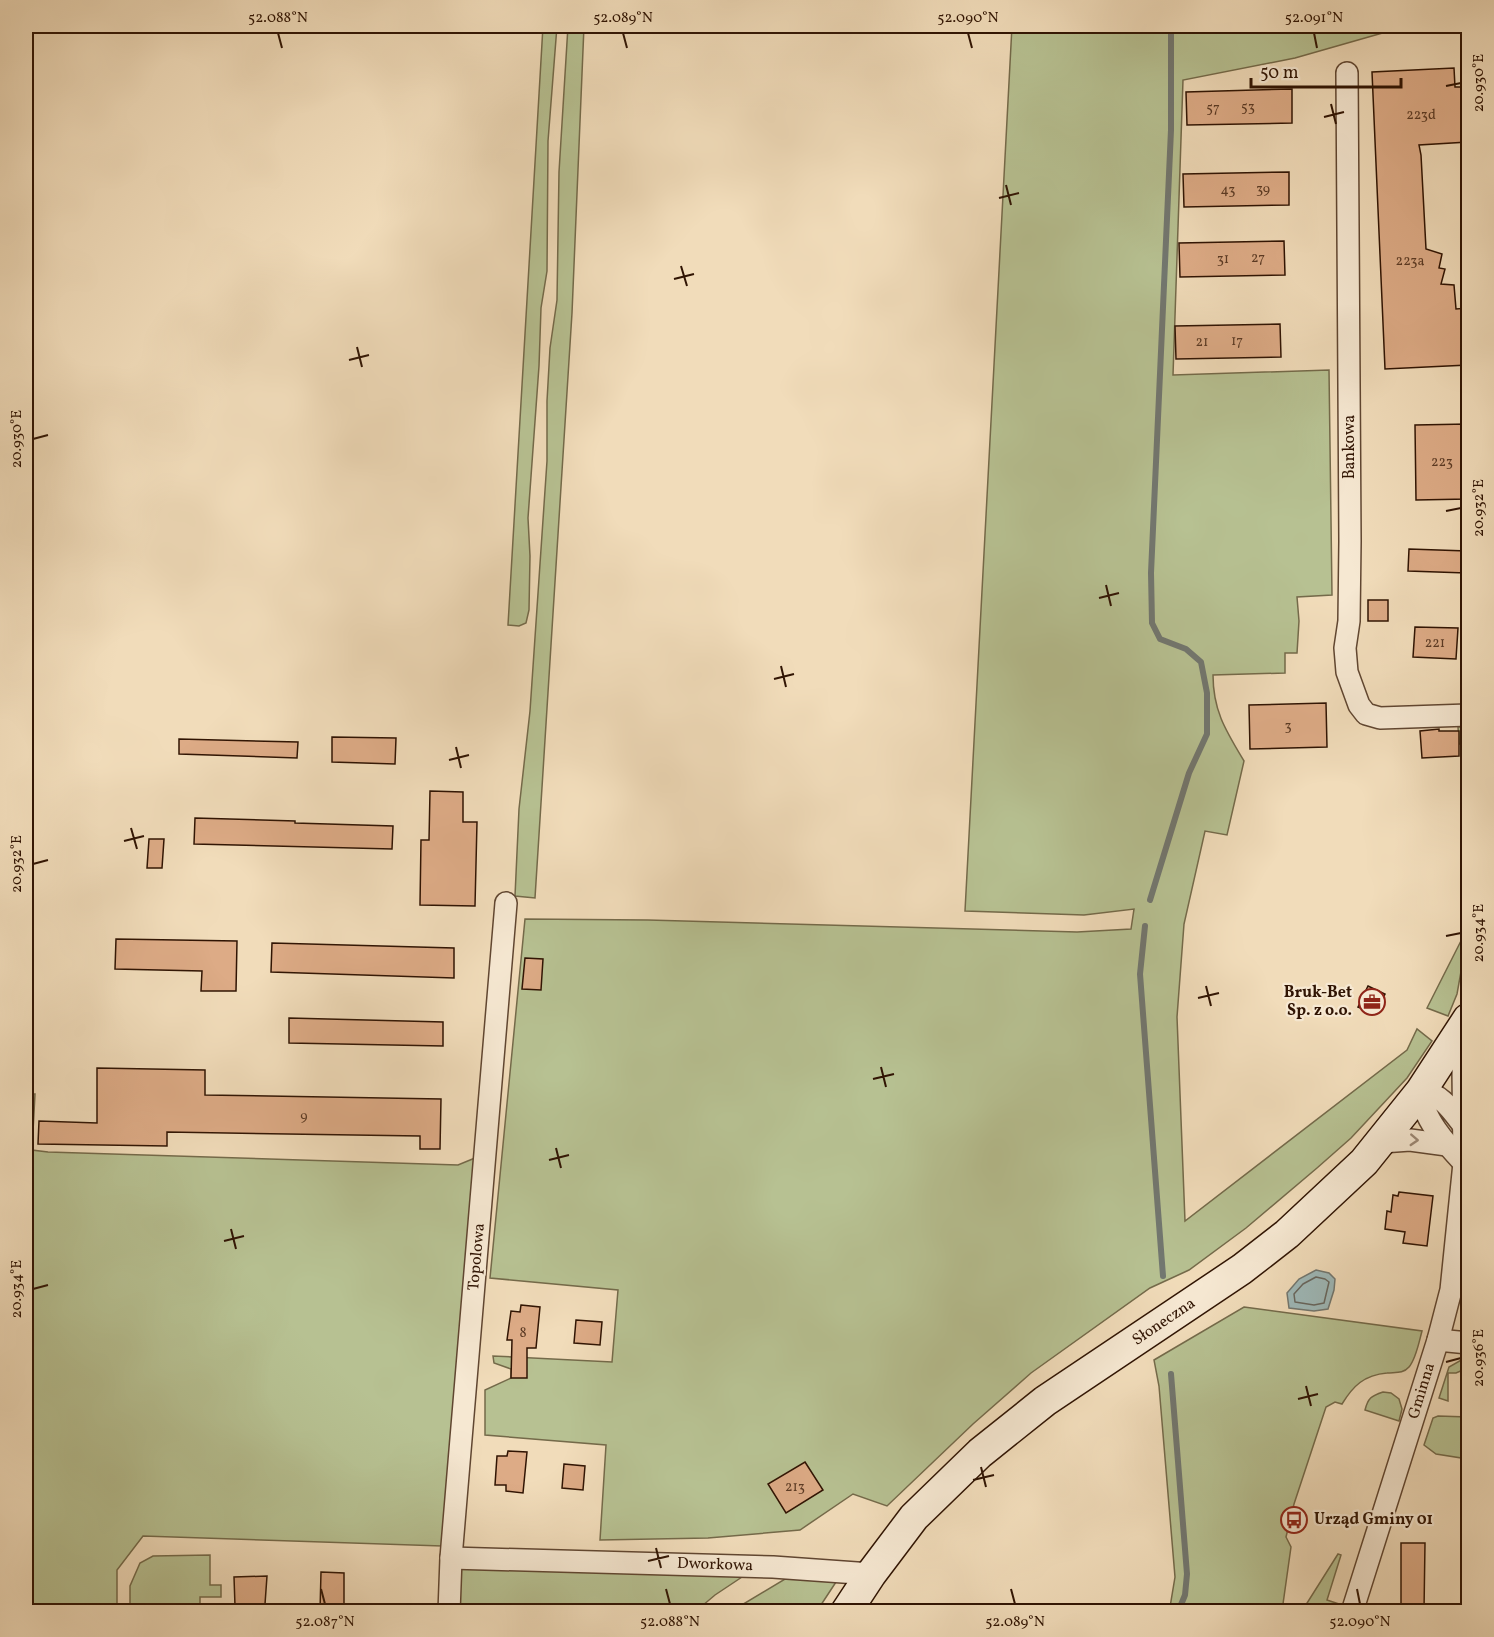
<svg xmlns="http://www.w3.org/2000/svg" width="1494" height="1637" font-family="Vollkorn,serif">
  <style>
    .green { fill: #b7c192; stroke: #746a4a; stroke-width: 1.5 }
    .water { fill: #9eb9b9; stroke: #727770; stroke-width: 1.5 }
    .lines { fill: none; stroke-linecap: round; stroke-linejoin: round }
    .shore { stroke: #67665e; stroke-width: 1.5 }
    .stream { stroke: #727770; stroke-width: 6 }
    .building { fill: #ddab86; stroke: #301403; stroke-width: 1.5 }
    .minor-casing { stroke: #604631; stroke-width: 24 }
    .secondary-casing { stroke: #301403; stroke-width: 33 }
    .minor { stroke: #f6e8d2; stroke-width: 21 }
    .secondary { stroke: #f6e8d2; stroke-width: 30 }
    .oneway { stroke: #9d8975 }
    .ticks { fill: none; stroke: #301403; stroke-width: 2 }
    .labels { text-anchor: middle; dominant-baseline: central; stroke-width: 4.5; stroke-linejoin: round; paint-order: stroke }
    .number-label { font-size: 14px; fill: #5b3a24 }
    .street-label { font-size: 16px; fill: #301403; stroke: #f6e8d2 }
    .poi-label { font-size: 16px; font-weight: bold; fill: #301403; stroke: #f6e8d2; text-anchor: end }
    .neatline { fill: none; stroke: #301403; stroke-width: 2 }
    .ticks-label { font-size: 15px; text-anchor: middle; fill: #301403 }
  </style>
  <rect width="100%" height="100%" fill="#f1dcba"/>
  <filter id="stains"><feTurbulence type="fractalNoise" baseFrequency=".00333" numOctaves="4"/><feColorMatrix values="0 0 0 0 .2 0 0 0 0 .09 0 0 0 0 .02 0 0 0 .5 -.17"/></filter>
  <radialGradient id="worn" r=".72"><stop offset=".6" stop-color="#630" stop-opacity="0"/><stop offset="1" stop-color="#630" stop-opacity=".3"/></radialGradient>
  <g class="green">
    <polygon points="543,26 557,26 548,141 547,271 541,308 539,366 528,518 530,556 529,610 526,623 519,626 508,625"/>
    <polygon points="568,26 584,26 572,313 535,898 515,896 519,809 530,711 547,461 547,401 550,348 557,300 559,172"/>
    <path d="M 1012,26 L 1407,26 L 1295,58 L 1183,80 L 1173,375 L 1329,370 L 1332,595 L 1297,597 L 1299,621 L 1297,653 L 1285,653 L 1285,673 L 1213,675 C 1213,711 1226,731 1244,761 L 1227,835 L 1205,831 L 1184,924 L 1177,1017 L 1185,1221 L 1407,1050 L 1417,1029 L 1432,1041 L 1407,1078 L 1351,1138 L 1317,1168 L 1246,1228 L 1189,1270 L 1150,1288 L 1031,1373 L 973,1424 L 887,1506 L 853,1494 L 800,1530 L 708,1538 L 600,1540 L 606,1445 L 485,1435 L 485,1390 L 511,1378 L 511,1369 L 494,1363 L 493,1356 L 612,1362 L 618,1290 L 490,1278 L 525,919 L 648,920 L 1077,932 L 1131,929 L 1134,909 L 1084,915 L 965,911 Z"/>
    <polygon points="1468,726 1468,744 1459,744 1458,727"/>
    <polygon points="1468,927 1468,952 1462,966 1457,994 1448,1016 1427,1008"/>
    <polygon points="26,1094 35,1094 32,1150 48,1152 458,1165 475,1158 442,1546 143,1536 117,1570 117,1611 26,1611"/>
    <path d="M 1244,1307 L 1422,1331 C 1419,1342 1416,1359 1409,1367 C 1403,1374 1395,1372 1387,1373 C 1364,1375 1353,1386 1342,1404 L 1335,1402 L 1326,1407 L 1294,1504 L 1286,1537 L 1291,1547 L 1282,1611 L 1159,1612 L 1156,1609 L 1170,1607 L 1175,1577 L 1159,1386 L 1154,1360 Z"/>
    <polygon points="1463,1359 1463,1370 1456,1373 1448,1373 1448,1401 1439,1398 1449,1367"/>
    <path d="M 1383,1392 L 1391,1393 L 1399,1399 L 1402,1409 L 1399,1421 L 1365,1410 C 1368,1398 1371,1396 1383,1392 Z"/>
    <polygon points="1438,1416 1468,1417 1468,1459 1436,1454 1424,1445 1433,1418"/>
    <polygon points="1338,1554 1341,1555 1327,1600 1342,1605 1340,1611 1302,1611"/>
    <polygon points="210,1555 210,1585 221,1585 221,1597 200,1597 200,1611 133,1611 130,1605 130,1586 140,1563 153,1556"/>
    <polygon points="459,1567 748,1573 715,1595 696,1611 457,1612"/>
    <polygon points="790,1576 836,1582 817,1611 730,1612"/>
  </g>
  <polygon class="water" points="1316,1270 1329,1273 1335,1279 1334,1290 1328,1309 1314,1311 1289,1308 1287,1293 1299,1279"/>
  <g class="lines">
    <polygon class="shore" points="1316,1277 1325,1279 1329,1282 1324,1303 1314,1305 1295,1302 1294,1294 1303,1284"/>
    <g class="stream">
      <polyline points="1150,900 1189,773 1207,734 1207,693 1201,662 1186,649 1160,639 1152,623 1151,573 1171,130 1171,26"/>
      <polyline points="1145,926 1140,974 1163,1276"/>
      <polyline points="1171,1374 1187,1574 1185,1595 1178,1612"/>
    </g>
  </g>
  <g class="building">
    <polygon points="1454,68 1455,87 1468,87 1468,142 1419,145 1421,155 1426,249 1442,254 1439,268 1445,269 1441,284 1454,285 1456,309 1468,308 1468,365 1385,369 1372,72"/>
    <polygon points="1292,89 1292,123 1187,125 1186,92"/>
    <polygon points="1289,172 1289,205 1184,207 1183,174"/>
    <polygon points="1284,241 1285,275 1180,277 1179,243"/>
    <polygon points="1280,324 1281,357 1176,359 1175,326"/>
    <polygon points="1468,424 1468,499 1416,500 1415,425"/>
    <polygon points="1409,549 1467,551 1466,573 1408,571"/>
    <rect x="1368" y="600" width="20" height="21"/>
    <polygon points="1415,627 1458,628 1456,659 1413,657"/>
    <polygon points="1326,703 1327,747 1250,749 1249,705"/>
    <polygon points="1439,729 1439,731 1459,731 1459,756 1422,758 1420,731"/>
    <polygon points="332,737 396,738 395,764 332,762"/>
    <polygon points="179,739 298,742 297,758 179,754"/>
    <polygon points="430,791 463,792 463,822 477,822 475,906 420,905 421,840 429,840"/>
    <polygon points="195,818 295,821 295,823 393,826 392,849 194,844"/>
    <polygon points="149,839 164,839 162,868 147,868"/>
    <polygon points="116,939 237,941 236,991 201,991 202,971 115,969"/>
    <polygon points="272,943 454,948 454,978 271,972"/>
    <polygon points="525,958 543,959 541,990 522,989"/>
    <polygon points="1368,986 1385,994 1378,1008 1375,1007 1373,1013 1358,1007"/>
    <polygon points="289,1018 443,1022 443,1046 289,1043"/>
    <polygon points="97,1068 205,1070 205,1095 441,1099 440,1149 420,1149 420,1136 167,1132 167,1146 38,1144 39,1121 97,1123"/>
    <polygon points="1399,1192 1433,1196 1427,1246 1403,1243 1405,1232 1385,1229 1387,1211 1391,1212 1393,1195 1398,1196"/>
    <polygon points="521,1305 540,1307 536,1348 527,1348 527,1378 511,1378 512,1340 507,1340 511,1311 520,1312"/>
    <polygon points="576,1320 602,1322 600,1345 574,1343"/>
    <polygon points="508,1451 527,1452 523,1493 506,1491 506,1485 495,1485 497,1456 507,1456"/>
    <polygon points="805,1462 823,1490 786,1513 768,1484"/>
    <polygon points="564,1464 585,1466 583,1490 562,1488"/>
    <polygon points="1401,1543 1425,1543 1424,1611 1401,1611"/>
    <polygon points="321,1572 344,1573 344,1611 320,1611"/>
    <polygon points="267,1576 265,1604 235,1606 234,1577"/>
  </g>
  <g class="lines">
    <defs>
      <g id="minor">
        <polyline points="1347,73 1350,541 1349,621 1345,648 1347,672 1359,705 1366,714 1380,718 1468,715"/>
        <polyline points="1382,1142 1410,1140 1447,1145"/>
        <path d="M 1464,1163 C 1447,1145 1421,1117 1421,1091 C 1442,1094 1452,1111 1464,1126"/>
        <polyline points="1438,1340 1468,1343"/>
        <polyline points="451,1558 773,1567 871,1574"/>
        <polyline points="449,1612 451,1558 506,903"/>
        <polyline points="1352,1612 1438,1340 1451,1290 1464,1163 1463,1068 1464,1027"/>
      </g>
      <polyline id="secondary" points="846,1612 871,1574 914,1517 980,1453 1045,1401 1242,1269 1287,1234 1364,1162 1421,1091 1468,1019"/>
    </defs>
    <use href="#minor" class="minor-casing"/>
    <use href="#secondary" class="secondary-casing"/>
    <use href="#minor" class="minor"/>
    <use href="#secondary" class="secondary"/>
  </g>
  <defs><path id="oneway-chevron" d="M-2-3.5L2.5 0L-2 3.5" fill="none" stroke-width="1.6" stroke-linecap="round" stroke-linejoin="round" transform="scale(1.5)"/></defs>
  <use class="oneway" href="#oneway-chevron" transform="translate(1414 1140) rotate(3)"/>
  <path class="ticks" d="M 278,33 L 282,48M 623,33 L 627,48M 968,33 L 972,48M 1314,33 L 1317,48M 1446,86 L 1461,83M 1331,104 L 1336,124M 1324,117 L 1344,112M 1006,185 L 1011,205M 999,198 L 1019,193M 681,266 L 687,286M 674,279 L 694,274M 357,347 L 362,367M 349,360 L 369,355M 33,439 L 48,435M 1446,511 L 1461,508M 1106,585 L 1111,606M 1099,598 L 1119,593M 781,666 L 786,687M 774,679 L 794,674M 456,747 L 461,768M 449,760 L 469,755M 131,828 L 137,849M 124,841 L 144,836M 33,864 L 48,860M 1446,936 L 1461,933M 1206,986 L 1211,1006M 1198,998 L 1219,993M 881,1067 L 886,1087M 873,1079 L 894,1074M 556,1148 L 561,1168M 549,1160 L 569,1155M 231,1229 L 236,1249M 224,1241 L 244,1236M 33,1289 L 48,1285M 1446,1362 L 1461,1358M 1306,1386 L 1311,1406M 1298,1399 L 1318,1394M 981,1467 L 986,1487M 973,1480 L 994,1475M 656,1548 L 661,1568M 648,1561 L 669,1556M 321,1589 L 325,1604M 666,1589 L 670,1604M 1011,1589 L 1015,1604M 1357,1589 L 1360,1604"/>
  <defs>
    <symbol id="office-ring" viewBox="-11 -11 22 22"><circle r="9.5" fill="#f6e8d2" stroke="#8f2418" stroke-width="1.5"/><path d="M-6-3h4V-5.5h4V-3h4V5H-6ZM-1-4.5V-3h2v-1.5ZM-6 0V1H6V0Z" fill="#8f2418"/></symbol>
    <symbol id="bus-ring" viewBox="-11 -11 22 22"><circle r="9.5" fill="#f6e8d2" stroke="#8f2418" stroke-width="1.5"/><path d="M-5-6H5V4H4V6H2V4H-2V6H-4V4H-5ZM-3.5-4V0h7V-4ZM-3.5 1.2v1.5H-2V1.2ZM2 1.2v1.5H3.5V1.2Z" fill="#8f2418"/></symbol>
  </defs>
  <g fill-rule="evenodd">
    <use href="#office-ring" x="1357" y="987" width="30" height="30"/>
    <use href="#bus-ring" x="1279" y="1505" width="30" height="30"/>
  </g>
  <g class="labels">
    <g class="number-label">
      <text x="1248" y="107">53</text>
      <text x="1213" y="108">57</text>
      <text x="1421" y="115">223d</text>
      <text x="1263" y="189">39</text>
      <text x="1228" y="190">43</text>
      <text x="1258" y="258">27</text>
      <text x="1223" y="259">31</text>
      <text x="1410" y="261">223a</text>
      <text x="1237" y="341">17</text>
      <text x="1202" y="342">21</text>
      <text x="1442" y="462">223</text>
      <text x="1435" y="643">221</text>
      <text x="1288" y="726">3</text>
      <text x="304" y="1116">9</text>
      <text x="523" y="1333">8</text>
      <text x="795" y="1487">213</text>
    </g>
    <g class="street-label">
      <text transform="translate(1350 447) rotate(-90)">Bankowa</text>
      <text transform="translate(477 1257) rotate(-85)">Topolowa</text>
      <text transform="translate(1164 1322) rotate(-34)">Słoneczna</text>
      <text transform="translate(1422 1391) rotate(-73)">Gminna</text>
      <text transform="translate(715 1565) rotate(2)">Dworkowa</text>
    </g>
    <g class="poi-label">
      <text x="1352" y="993">Bruk-Bet<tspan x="1352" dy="18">Sp. z o.o.</tspan></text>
      <text x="1314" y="1520" text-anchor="start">Urząd Gminy 01</text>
    </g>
  </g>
  <rect width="1494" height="1637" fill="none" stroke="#f1dcba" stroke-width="66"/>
  <path d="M1251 78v9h150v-9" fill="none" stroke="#301403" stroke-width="3"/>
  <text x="1260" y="78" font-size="18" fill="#301403" stroke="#f6e8d2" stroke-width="4.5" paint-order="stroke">50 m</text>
  <rect x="33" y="33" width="1428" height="1571" class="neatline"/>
  <g class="ticks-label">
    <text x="278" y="22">52.088°N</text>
    <text x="623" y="22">52.089°N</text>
    <text x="968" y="22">52.090°N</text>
    <text x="1314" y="22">52.091°N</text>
    <text transform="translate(1478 83) rotate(-90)" y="5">20.930°E</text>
    <text transform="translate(16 439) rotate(-90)" y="5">20.930°E</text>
    <text transform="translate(1478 508) rotate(-90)" y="5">20.932°E</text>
    <text transform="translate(16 864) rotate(-90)" y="5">20.932°E</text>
    <text transform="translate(1478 933) rotate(-90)" y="5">20.934°E</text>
    <text transform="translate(16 1289) rotate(-90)" y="5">20.934°E</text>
    <text transform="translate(1478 1358) rotate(-90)" y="5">20.936°E</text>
    <text x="325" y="1626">52.087°N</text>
    <text x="670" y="1626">52.088°N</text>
    <text x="1015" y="1626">52.089°N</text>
    <text x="1360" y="1626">52.090°N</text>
  </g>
  <rect width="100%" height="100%" filter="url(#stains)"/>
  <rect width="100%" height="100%" fill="url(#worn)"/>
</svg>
